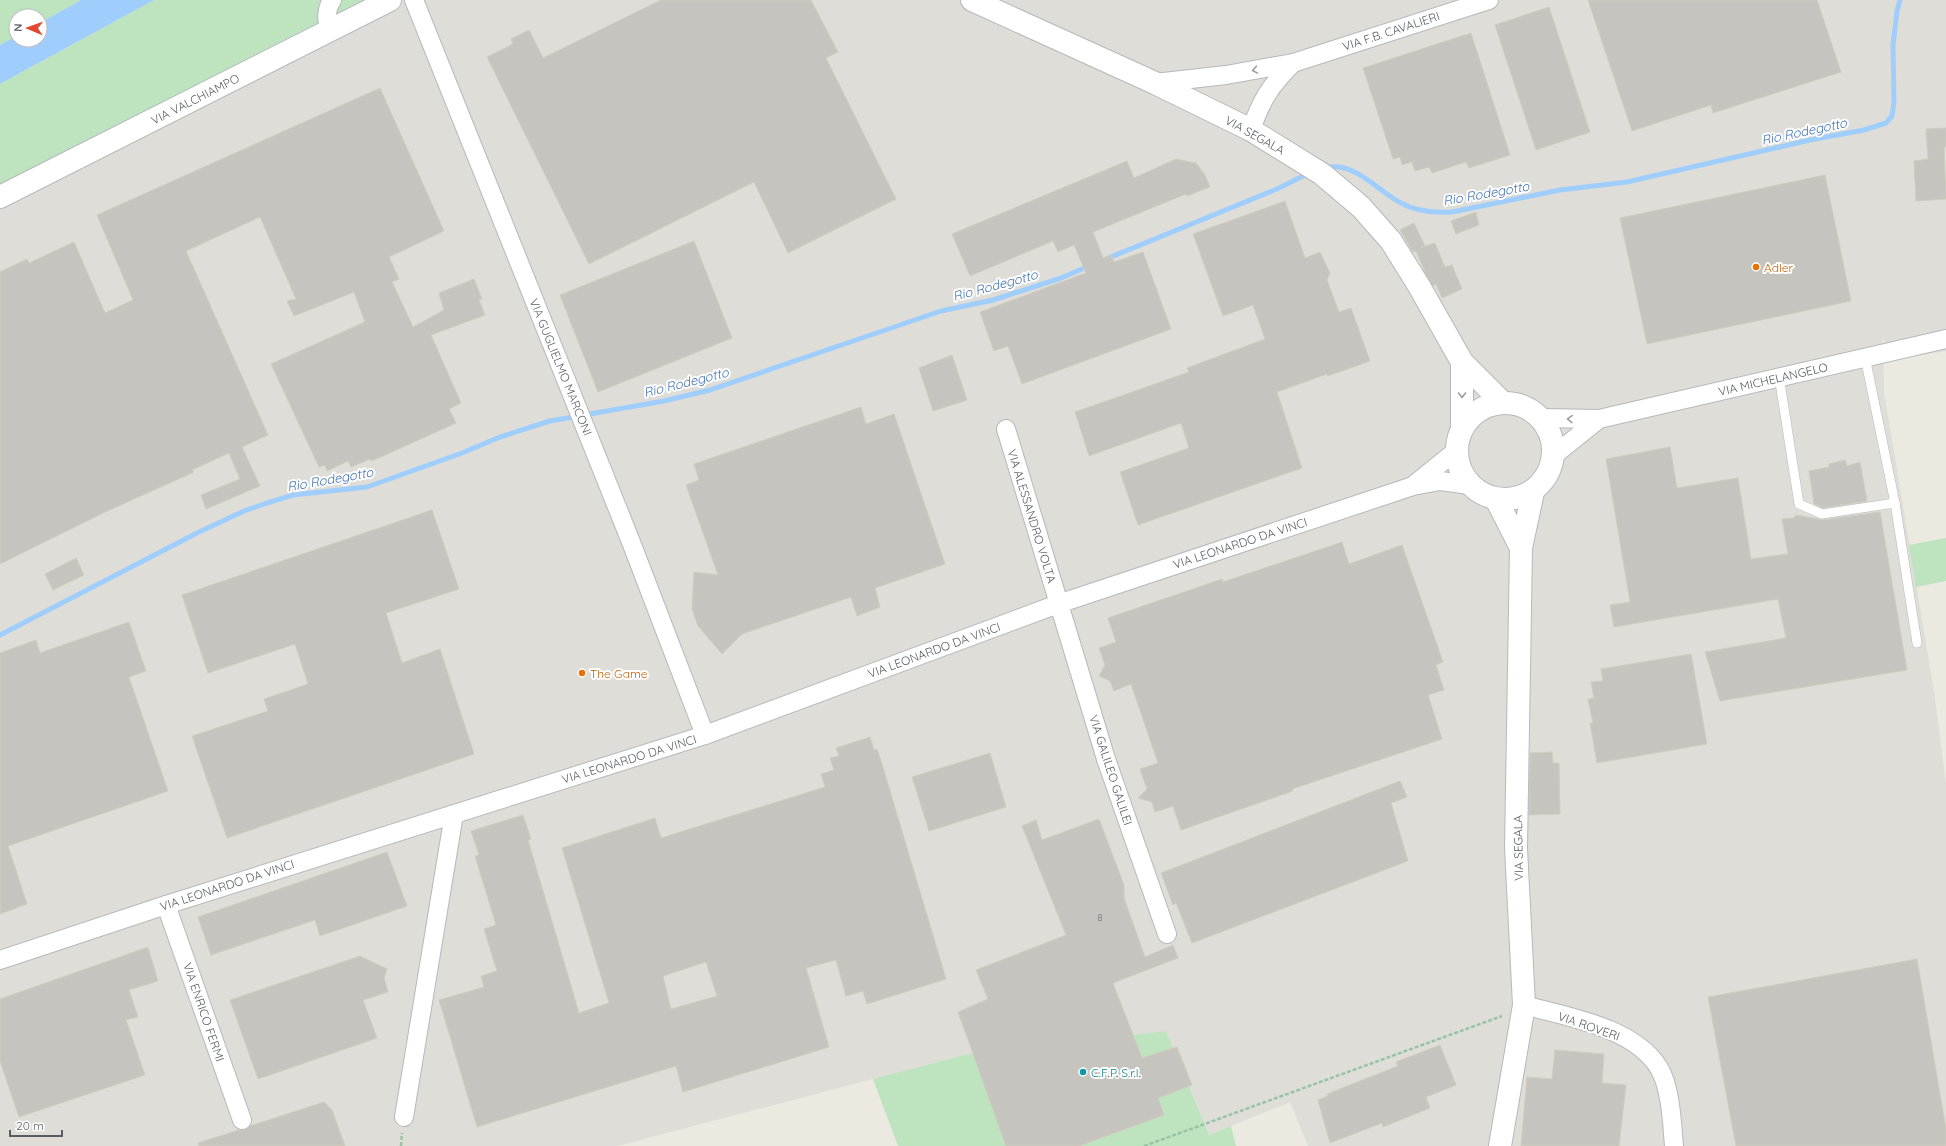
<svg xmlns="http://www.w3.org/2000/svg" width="1946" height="1146" font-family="Quicksand,sans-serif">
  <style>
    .industrial { fill: #dfddd8 }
    .green { fill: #bde3bf }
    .water { fill: #a0cefc }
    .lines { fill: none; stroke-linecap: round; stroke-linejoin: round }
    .stream { stroke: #a0cefc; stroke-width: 5 }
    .building { fill: #c6c4be; stroke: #d0ccbf; fill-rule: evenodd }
    .service-casing { stroke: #b6b8bd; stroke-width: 10 }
    .minor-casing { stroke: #b6b8bd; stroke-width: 20 }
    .tertiary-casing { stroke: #b6b8bd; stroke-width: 24 }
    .secondary-casing { stroke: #b6b9bf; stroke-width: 24 }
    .path { stroke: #97c3a6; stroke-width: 2.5; stroke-dasharray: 4 2; stroke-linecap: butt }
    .service { stroke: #fff; stroke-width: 9 }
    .minor { stroke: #fff; stroke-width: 18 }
    .tertiary { stroke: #fff; stroke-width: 22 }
    .secondary { stroke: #fff; stroke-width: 22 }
    .oneway { stroke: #9b9da0 }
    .food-dot { fill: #e8710a; stroke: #fff; stroke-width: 1.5 }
    .culture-dot { fill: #0f9aa8; stroke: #fff; stroke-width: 1.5 }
    .labels { text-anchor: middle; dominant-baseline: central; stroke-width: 4; stroke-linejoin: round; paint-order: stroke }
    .number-label { font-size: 10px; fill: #747678 }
    .street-label { font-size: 12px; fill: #595c61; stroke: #fff }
    .food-label { font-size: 12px; fill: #c56008; stroke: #fff; text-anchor: start }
    .culture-label { font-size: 12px; fill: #0d838f; stroke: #fff; text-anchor: start }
    .water-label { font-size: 13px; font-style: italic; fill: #4273b4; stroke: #fff }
  </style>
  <rect width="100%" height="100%" fill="#eceae0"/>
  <polygon class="industrial" points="396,0 1946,0 1946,351 1887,361 1883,333 1884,392 1934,691 1946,784 1946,1146 1308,1146 1290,1102 1209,1135 1166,1031 964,1055 618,1146 0,1146 0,200"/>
  <g class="green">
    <polygon points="0,0 81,0 40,23 40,16 16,16 16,36 0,45"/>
    <polygon points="154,0 396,0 0,200 0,84"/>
    <polygon points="1946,538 1946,581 1916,587 1909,545"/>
    <polygon points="1166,1031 1209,1135 1231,1126 1236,1146 898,1146 873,1079 964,1055"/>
  </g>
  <polygon class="water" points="81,0 154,0 0,84 0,45 16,36 16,40 40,40 40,23"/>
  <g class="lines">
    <g class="stream">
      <path d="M 1326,168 C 1353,160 1379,192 1401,203 C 1417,212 1435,213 1452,212 L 1560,190 L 1627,182 L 1810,140 L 1864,130 L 1886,123 L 1892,116 L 1894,102 L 1893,45 L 1897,11 L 1900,0"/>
      <polyline points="1106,259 1277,189 1309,173"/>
      <polyline points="0,635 197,533 244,511 267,503 293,495 367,487 462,453 500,437 550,421 664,401 710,390 941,311 993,300 1061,278 1089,266"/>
    </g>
  </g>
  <g class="building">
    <polygon points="661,0 811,0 838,52 826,58 896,199 788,253 754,182 589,264 487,57 513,44 511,39 529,30 543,58"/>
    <polygon points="1588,0 1817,0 1841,72 1713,113 1711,105 1632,131"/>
    <polygon points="1549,7 1590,132 1536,150 1495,25"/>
    <polygon points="1471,33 1510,155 1469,168 1466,162 1432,173 1429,167 1415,171 1412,162 1402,165 1400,157 1393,159 1363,68"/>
    <polygon points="380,88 444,231 389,257 399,279 392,282 413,327 444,310 439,293 474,279 482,299 479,300 485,315 431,335 461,403 449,409 456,423 372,461 370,459 351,467 348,461 327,471 325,465 319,467 271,364 365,322 354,292 294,316 287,301 296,299 260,217 186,251 268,435 242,447 260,486 206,509 201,495 240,479 229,453 192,470 194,472 103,513 0,564 0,272 27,259 29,263 74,242 105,313 133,300 97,215"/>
    <polygon points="1946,128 1946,147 1944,147 1946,199 1916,201 1914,161 1928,159 1926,129"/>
    <polygon points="1176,159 1196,163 1205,175 1210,187 1187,196 1186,194 1093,232 1103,258 1111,255 1114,262 1143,252 1171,329 1022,384 1008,346 994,351 980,312 1086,273 1074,245 1058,252 1053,241 970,276 952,234 1127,161 1134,178"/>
    <polygon points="1825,175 1851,301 1647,344 1620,218"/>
    <polygon points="1285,201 1305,258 1320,252 1330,273 1327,280 1339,312 1351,308 1370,361 1328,376 1327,374 1277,392 1302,468 1138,525 1120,472 1189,448 1181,423 1089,456 1075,412 1189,372 1187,368 1265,339 1253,305 1223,316 1193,234"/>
    <polygon points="1476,212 1479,225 1456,234 1451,221"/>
    <polygon points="1414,223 1425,246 1420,248 1435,243 1445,267 1452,265 1462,289 1442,298 1436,284 1433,286 1425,272 1416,251 1413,252 1400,230"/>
    <polygon points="694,241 732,338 598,392 560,295"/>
    <polygon points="952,355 967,400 933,411 919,368"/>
    <polygon points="861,407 866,424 894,414 945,564 875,588 880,607 857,616 851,597 742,634 722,654 698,626 692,609 694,572 718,575 686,485 699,480 694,464"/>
    <polygon points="1670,447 1677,488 1738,478 1751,559 1788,554 1782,519 1794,518 1796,515 1823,520 1880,512 1907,670 1720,701 1705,652 1786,638 1778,599 1614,627 1610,605 1630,602 1606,459"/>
    <polygon points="1845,460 1847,466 1860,462 1867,501 1823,508 1814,504 1809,471 1829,467 1829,464"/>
    <polygon points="432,510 459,589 386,613 402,663 440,649 474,754 227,838 192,736 268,711 264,699 308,684 295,644 208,673 182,595"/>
    <polygon points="1342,542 1349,564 1402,545 1443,662 1436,665 1444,690 1428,695 1442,739 1292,789 1293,791 1181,830 1173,806 1155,812 1152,802 1138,798 1147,789 1140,769 1158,763 1131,684 1114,691 1110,681 1099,676 1105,665 1099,648 1116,642 1108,618 1222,579 1223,582"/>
    <polygon points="76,558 84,575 53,590 45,574"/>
    <polygon points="129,622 146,671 129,677 168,791 8,846 27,904 0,914 0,653 36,640 40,653"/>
    <polygon points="1691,654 1707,744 1597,763 1590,723 1593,723 1588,699 1594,698 1591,682 1603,681 1601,669"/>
    <path d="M 870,737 L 874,750 L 877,749 L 882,764 L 946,979 L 867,1004 L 863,991 L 846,996 L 836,960 L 806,968 L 829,1047 L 683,1092 L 676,1066 L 477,1127 L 439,1000 L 484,987 L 481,976 L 497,971 L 484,929 L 496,925 L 475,856 L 479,855 L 471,831 L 523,815 L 531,839 L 528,840 L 579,1013 L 609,1003 L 562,848 L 655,818 L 661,838 L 825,787 L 821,774 L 834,770 L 830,758 L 839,756 L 836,748 ZM 706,962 L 717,996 L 671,1009 L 663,976 Z"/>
    <polygon points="1552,752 1553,763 1559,763 1560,814 1529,815 1530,753"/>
    <polygon points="990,753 1006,807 929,831 912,777"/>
    <polygon points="1400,781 1407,797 1391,803 1408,861 1192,943 1176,903 1173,905 1161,873"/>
    <polygon points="1099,819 1124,885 1124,898 1145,957 1173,945 1178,958 1113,983 1142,1058 1177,1047 1192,1085 1158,1098 1164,1115 1079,1146 1006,1146 958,1012 988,999 976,970 1066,935 1022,826 1036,820 1042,840"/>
    <polygon points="387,852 407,906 320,936 315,920 211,955 198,917"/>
    <polygon points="148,947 158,981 129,990 138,1017 126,1020 145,1075 19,1117 0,1061 0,999"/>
    <polygon points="360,956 387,969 384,978 388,992 363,1000 377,1038 258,1079 230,1000"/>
    <polygon points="1917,959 1946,1129 1946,1146 1736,1146 1708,997"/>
    <polygon points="1440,1045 1456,1085 1426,1097 1430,1108 1383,1127 1382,1123 1330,1143 1318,1100 1328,1096 1327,1094 1398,1066 1396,1062"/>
    <polygon points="1555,1050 1604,1054 1602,1083 1626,1085 1619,1146 1521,1146 1527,1077 1552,1079"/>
    <polygon points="324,1102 332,1110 345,1146 199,1146 198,1143 239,1130 245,1130 250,1126"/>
  </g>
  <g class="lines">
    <defs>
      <g id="service">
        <polyline points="1779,376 1799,504 1822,514 1895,503 1865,357"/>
        <polyline points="1895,503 1917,643"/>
      </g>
      <g id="minor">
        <polyline points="414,0 631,542 705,735"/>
        <path d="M 330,31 C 326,21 326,9 332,0"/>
        <polyline points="1155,83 1226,75 1293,63 1489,0"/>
        <path d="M 1251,130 C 1261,100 1271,85 1293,63"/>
        <polyline points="1540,418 1599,419 1946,339"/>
        <polyline points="1006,429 1106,759 1167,934"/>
        <polyline points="1553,456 1599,419"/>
        <polyline points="1415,484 1456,451"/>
        <polyline points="166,905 242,1120"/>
        <polyline points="0,960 166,905 705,735 1058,604 1413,486 1440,481 1470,485"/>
        <path d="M 1524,1005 C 1567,1017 1634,1027 1659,1068 C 1671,1088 1672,1124 1674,1146"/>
        <polyline points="404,1117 454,814"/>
      </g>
      <g id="tertiary">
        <polyline points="972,0 1155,83 1251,130 1322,174 1361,207 1391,241 1419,286 1462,362 1503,403"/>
        <polyline points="1462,362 1462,428"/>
        <circle cx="1505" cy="451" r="48"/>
        <polyline points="1496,499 1521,548"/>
        <polyline points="1500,1146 1524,1005 1516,848 1521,548 1533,492"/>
      </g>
      <polyline id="secondary" points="0,197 390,0"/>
    </defs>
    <use href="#service" class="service-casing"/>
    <use href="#minor" class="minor-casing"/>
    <use href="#tertiary" class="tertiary-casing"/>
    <use href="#secondary" class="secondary-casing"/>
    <g class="path">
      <polyline points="401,1146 402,1133"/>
      <polyline points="1144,1146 1502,1016"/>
    </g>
    <use href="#service" class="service"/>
    <use href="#minor" class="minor"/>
    <use href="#tertiary" class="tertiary"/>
    <use href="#secondary" class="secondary"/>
  </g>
  <defs><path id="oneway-chevron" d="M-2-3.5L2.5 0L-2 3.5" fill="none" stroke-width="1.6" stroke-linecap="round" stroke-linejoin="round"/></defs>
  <g class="oneway">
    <use href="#oneway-chevron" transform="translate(1255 70) rotate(170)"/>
    <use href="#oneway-chevron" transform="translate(1462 395) rotate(90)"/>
    <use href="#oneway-chevron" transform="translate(1570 419) rotate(-179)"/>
  </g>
  <g class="food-dot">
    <circle cx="1756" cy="267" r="4"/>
    <circle cx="582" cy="673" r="4"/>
  </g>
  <circle class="culture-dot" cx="1083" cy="1072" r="4"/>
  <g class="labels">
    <g class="number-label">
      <text x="1100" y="917">8</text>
    </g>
    <g class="street-label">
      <text transform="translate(1391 31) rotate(-18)">VIA F.B. CAVALIERI</text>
      <text transform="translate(195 99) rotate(-27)">VIA VALCHIAMPO</text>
      <text transform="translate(1255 135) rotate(29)">VIA SEGALA</text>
      <text transform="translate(561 367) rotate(68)">VIA GUGLIELMO MARCONI</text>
      <text transform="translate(1773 379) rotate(-13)">VIA MICHELANGELO</text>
      <text transform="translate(1032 516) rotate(73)">VIA ALESSANDRO VOLTA</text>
      <text transform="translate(1240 543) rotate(-18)">VIA LEONARDO DA VINCI</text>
      <text transform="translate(934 650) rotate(-20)">VIA LEONARDO DA VINCI</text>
      <text transform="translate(629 759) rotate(-17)">VIA LEONARDO DA VINCI</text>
      <text transform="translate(1111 770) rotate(72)">VIA GALILEO GALILEI</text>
      <text transform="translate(1518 848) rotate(-91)">VIA SEGALA</text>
      <text transform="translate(227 885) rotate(-18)">VIA LEONARDO DA VINCI</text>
      <text transform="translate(204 1012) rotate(71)">VIA ENRICO FERMI</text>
      <text transform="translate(1589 1026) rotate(19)">VIA ROVERI</text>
    </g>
    <g class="food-label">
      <text x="1764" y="267">Adler</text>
      <text x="590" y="673">The Game</text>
    </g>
    <g class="culture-label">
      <text x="1091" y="1072">C.F.P. S.r.l.</text>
    </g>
    <g class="water-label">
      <text transform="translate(1804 131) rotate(-12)">Rio Rodegotto</text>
      <text transform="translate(1486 193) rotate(-10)">Rio Rodegotto</text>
      <text transform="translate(995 285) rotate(-15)">Rio Rodegotto</text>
      <text transform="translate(686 382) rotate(-14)">Rio Rodegotto</text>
      <text transform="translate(330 479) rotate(-10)">Rio Rodegotto</text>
    </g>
  </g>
  <g transform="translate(28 28) rotate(272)"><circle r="19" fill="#ffffff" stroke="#bdbec0"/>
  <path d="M0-3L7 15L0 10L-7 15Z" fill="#e24930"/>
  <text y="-6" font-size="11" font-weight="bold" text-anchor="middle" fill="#595c61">N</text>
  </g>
  <path d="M10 1130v6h52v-6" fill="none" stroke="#595c61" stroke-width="2"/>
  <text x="16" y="1130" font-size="12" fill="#595c61" stroke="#ffffff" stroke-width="3" paint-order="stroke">20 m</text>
</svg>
